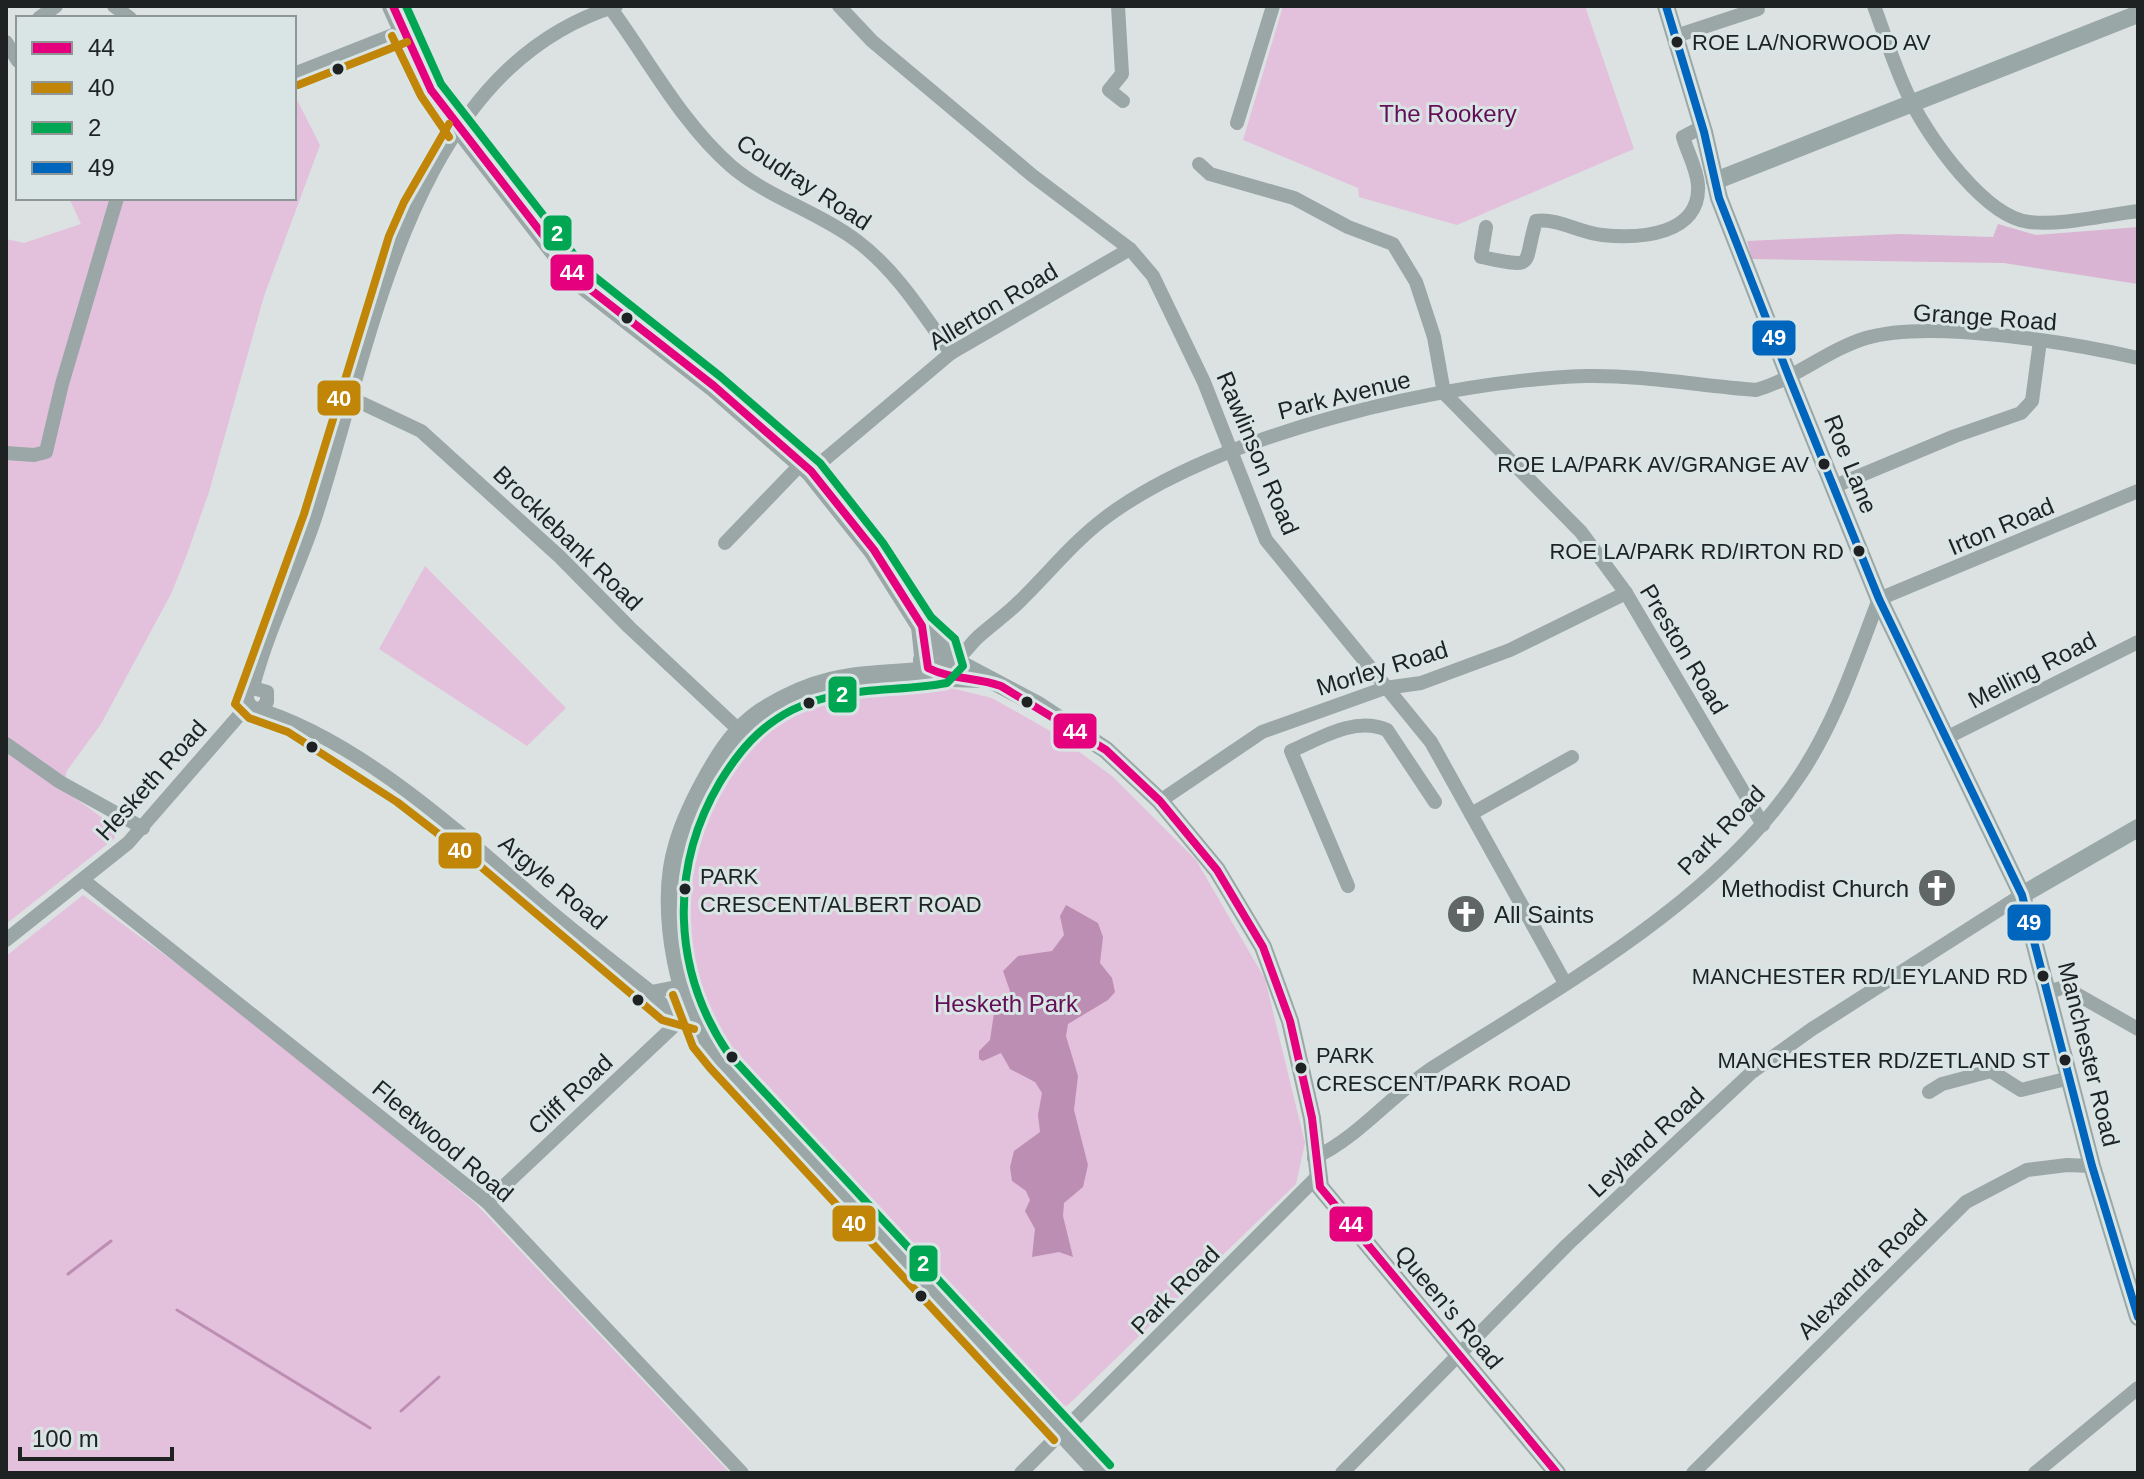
<svg xmlns="http://www.w3.org/2000/svg" width="2144" height="1479" font-family="Helvetica,sans-serif">
  <style>
    .green { fill: #e3c0dc }
    .forest { fill: #d9b4d3 }
    .water { fill: #bc8eb3 }
    .lines { fill: none; stroke-linecap: round; stroke-linejoin: round }
    .stream { stroke: #bc8eb3; stroke-width: 3 }
    .minor { stroke: #9aa7a6; stroke-width: 14 }
    .major { stroke: #99a8a7; stroke-width: 18 }
    .highway { stroke: #9ba6a6; stroke-width: 22 }
    .bus-1-casing { stroke: #d9e5e4; stroke-width: 14 }
    .bus-2-casing { stroke: #d9e5e4; stroke-width: 14 }
    .bus-3-casing { stroke: #d9e5e4; stroke-width: 14 }
    .bus-4-casing { stroke: #d9e5e4; stroke-width: 14 }
    .bus-1 { stroke: #e5007d; stroke-width: 8 }
    .bus-2 { stroke: #c18508; stroke-width: 8 }
    .bus-3 { stroke: #00a651; stroke-width: 8 }
    .bus-4 { stroke: #0065bd; stroke-width: 8 }
    .bus-dot { fill: #1e2222; stroke: #d9e5e4; stroke-width: 3 }
    .labels { text-anchor: middle; dominant-baseline: central; stroke-width: 6; stroke-linejoin: round; paint-order: stroke }
    .bus-label { font-size: 22px; fill: #1e2222; stroke: #d9e5e4; text-anchor: end }
    .park-label { font-size: 24px; fill: #640e57; stroke: #d9e5e4 }
    .street-label { font-size: 24px; fill: #1e2222; stroke: #d9e5e4 }
    .poi-label { font-size: 24px; fill: #1e2222; stroke: #d9e5e4; text-anchor: end }
    .line-badge { stroke: #d9e5e4; stroke-width: 3 }
    .badge-label { font-size: 22px; text-anchor: middle; font-weight: bold; fill: #fff }
  </style>
  <rect width="100%" height="100%" fill="#dce2e2"/>
  <g class="green">
    <polygon points="1283,6 1585,6 1634,149 1457,225 1359,197 1358,188 1243,140"/>
    <polygon points="294,94 320,145 264,296 209,492 186,557 171,594 101,724 66,772 66,792 110,823 115,828 115,838 6,924 6,239 24,243 81,224 69,198 294,198"/>
    <polygon points="425,566 566,708 527,746 379,649"/>
    <polygon points="922,681 992,698 1052,732 1112,776 1196,860 1265,979 1305,1143 1296,1184 1067,1406 1056,1404 726,1049 694,987 683,893 695,835 727,770 742,751 781,718 836,690"/>
    <polygon points="83,895 252,1019 476,1204 730,1473 6,1473 6,956"/>
  </g>
  <polygon class="forest" points="1998,224 2036,235 2138,227 2138,284 2004,263 1752,259 1747,241 1900,234 1993,237"/>
  <polygon class="water" points="1066,905 1098,923 1103,937 1100,963 1112,978 1115,992 1108,1000 1068,1024 1066,1036 1078,1076 1074,1110 1088,1165 1083,1187 1064,1203 1063,1216 1073,1257 1059,1252 1032,1257 1035,1229 1025,1211 1030,1200 1026,1191 1012,1181 1010,1167 1014,1151 1040,1132 1038,1115 1042,1093 1035,1082 1010,1069 1001,1053 983,1061 979,1059 979,1051 990,1040 994,1013 1010,991 1003,971 1018,956 1052,951 1064,935 1060,916"/>
  <g class="lines">
    <g class="stream">
      <polyline points="68,1274 111,1241"/>
      <polyline points="177,1310 370,1428"/>
      <polyline points="401,1411 439,1377"/>
    </g>
    <g class="minor">
      <polyline points="114,6 130,18"/>
      <path d="M 609,6 C 649,60 680,121 731,166 C 767,197 819,212 857,241 C 896,270 923,314 951,353"/>
      <path d="M 616,6 C 409,70 373,342 315,518 C 297,573 269,626 254,683 C 252,689 248,691 246,698 L 251,707 C 352,736 449,823 528,892 C 567,927 610,959 651,992 C 663,1006 674,1018 694,1017"/>
      <polyline points="839,6 872,41 1033,176 1130,249 1153,276 1204,382 1266,540 1431,742 1565,983"/>
      <polyline points="1118,6 1122,74 1109,90 1123,101"/>
      <path d="M 1874,6 C 1886,38 1896,72 1912,103 C 1930,139 1985,217 2029,222 C 2060,226 2106,215 2138,211"/>
      <polyline points="39,18 56,6"/>
      <polyline points="1676,36 1758,9"/>
      <polyline points="6,42 18,61"/>
      <polyline points="294,74 403,31"/>
      <polyline points="1237,123 1273,6"/>
      <polyline points="1199,164 1210,174 1294,198 1348,227 1393,244 1416,282 1434,337 1444,393 1581,532 1626,593 1763,825"/>
      <path d="M 1486,227 L 1481,257 C 1538,268 1522,268 1536,221 C 1558,218 1580,233 1602,235 C 1640,239 1701,235 1698,185 C 1697,169 1687,151 1683,137 L 1702,127"/>
      <polyline points="351,398 421,431 560,557 629,627 740,731"/>
      <polyline points="6,453 34,455 46,452 62,384 117,198"/>
      <polyline points="811,471 951,353 1130,249"/>
      <polyline points="1835,486 1955,436 2021,413 2032,401 2040,341"/>
      <polyline points="725,543 801,464"/>
      <path d="M 951,659 C 967,654 967,647 978,637 C 991,625 1006,615 1019,602 C 1048,574 1073,542 1105,518 C 1217,433 1449,380 1587,376 C 1643,375 1701,386 1756,390 C 1795,379 1827,350 1866,338 C 1929,319 2073,343 2138,358"/>
      <polyline points="253,688 267,692 267,702 262,708"/>
      <polyline points="1946,738 2138,642"/>
      <polyline points="6,744 60,782 143,828"/>
      <polyline points="1160,801 1262,732 1385,688 1421,683 1510,650 1626,593"/>
      <polyline points="1471,814 1572,757"/>
      <polyline points="83,880 487,1202 742,1473"/>
      <path d="M 1348,886 L 1291,751 C 1321,738 1355,716 1387,730 L 1435,802"/>
      <polyline points="6,940 128,843 249,704"/>
      <polyline points="651,992 682,986"/>
      <polyline points="2049,992 2064,987 2138,1029"/>
      <polyline points="1929,1092 1942,1084 1991,1071 2021,1090 2070,1078"/>
      <path d="M 1314,1158 C 1359,1137 1392,1094 1434,1067 C 1561,986 1716,902 1800,775 C 1836,721 1856,659 1879,599 L 2138,491"/>
      <polyline points="487,1202 673,1027 679,1016"/>
      <polyline points="1021,1473 1317,1177"/>
      <polyline points="1342,1473 1567,1245 1752,1072 1812,1029 2022,895"/>
      <polyline points="1693,1473 1966,1202 2027,1170 2067,1165 2092,1166"/>
      <polyline points="2035,1473 2138,1388"/>
    </g>
    <g class="major">
      <polyline points="1666,6 1704,132 1719,198 1789,377 1879,599 2022,895 2092,1166 2138,1317"/>
      <polyline points="1715,181 2138,14"/>
      <polyline points="951,659 1038,705 1106,750 1160,801 1217,870 1263,947 1290,1021 1312,1118 1320,1187 1557,1473"/>
      <polyline points="938,672 949,678 982,679"/>
      <polyline points="2022,895 2138,828"/>
    </g>
    <g class="highway">
      <polyline points="393,6 431,90 577,279 714,386 811,471 874,550 922,626 925,655"/>
      <polyline points="922,626 931,631 951,654 946,670 930,670 924,660 932,646 944,647"/>
      <path d="M 934,672 C 864,678 824,673 761,714 C 738,730 724,751 711,774 C 698,797 686,821 679,846 C 660,906 680,1012 719,1060 L 1101,1473"/>
    </g>
    <defs>
      <path id="bus-1" d="M 393,6 L 431,90 L 577,279 L 714,386 L 811,471 L 874,550 L 922,626 L 928,668 C 952,680 976,677 1001,686 L 1106,750 L 1160,801 L 1217,870 L 1263,947 L 1290,1021 L 1312,1118 L 1320,1187 L 1557,1473"/>
      <g id="bus-2">
        <polyline points="392,36 421,96 449,137"/>
        <polyline points="298,85 407,42"/>
        <polyline points="449,124 404,202 389,236 304,514 235,704 249,718 288,732 397,802 480,866 662,1020 694,1029"/>
        <polyline points="673,995 693,1047 710,1068 1054,1440"/>
      </g>
      <path id="bus-3" d="M 406,6 L 441,84 L 586,270 L 721,377 L 820,463 L 883,543 L 931,617 L 955,639 L 963,666 L 947,683 C 893,693 843,685 792,710 C 759,727 739,751 720,782 C 669,868 672,970 728,1053 L 1110,1465"/>
      <polyline id="bus-4" points="1666,6 1704,132 1719,198 1789,377 1879,599 2022,895 2092,1166 2138,1317"/>
    </defs>
    <use href="#bus-1" class="bus-1-casing"/>
    <use href="#bus-2" class="bus-2-casing"/>
    <use href="#bus-3" class="bus-3-casing"/>
    <use href="#bus-4" class="bus-4-casing"/>
    <use href="#bus-1" class="bus-1"/>
    <use href="#bus-2" class="bus-2"/>
    <use href="#bus-3" class="bus-3"/>
    <use href="#bus-4" class="bus-4"/>
  </g>
  <defs>
    <symbol id="church-disc" viewBox="-11 -11 22 22"><circle r="9.5" fill="#606565" stroke="#d9e5e4"/><path d="M-1.2-6h2.4v3.5h3.3v2.4h-3.3V6h-2.4V-.1h-3.3v-2.4h3.3Z" fill="#fff"/></symbol>
  </defs>
  <g fill-rule="evenodd">
    <use href="#church-disc" x="1915" y="866" width="44" height="44"/>
    <use href="#church-disc" x="1444" y="892" width="44" height="44"/>
  </g>
  <g class="bus-dot">
    <circle cx="1677" cy="42" r="7"/>
    <circle cx="338" cy="69" r="7"/>
    <circle cx="627" cy="318" r="7"/>
    <circle cx="1824" cy="464" r="7"/>
    <circle cx="1859" cy="551" r="7"/>
    <circle cx="1027" cy="702" r="7"/>
    <circle cx="809" cy="703" r="7"/>
    <circle cx="312" cy="747" r="7"/>
    <circle cx="685" cy="889" r="7"/>
    <circle cx="2043" cy="976" r="7"/>
    <circle cx="638" cy="1000" r="7"/>
    <circle cx="732" cy="1057" r="7"/>
    <circle cx="2065" cy="1060" r="7"/>
    <circle cx="1301" cy="1068" r="7"/>
    <circle cx="921" cy="1296" r="7"/>
  </g>
  <g class="labels">
    <g class="bus-label">
      <text x="1692" y="42" text-anchor="start">ROE LA/NORWOOD AV</text>
      <text x="1809" y="464">ROE LA/PARK AV/GRANGE AV</text>
      <text x="1844" y="551">ROE LA/PARK RD/IRTON RD</text>
      <text x="700" y="876" text-anchor="start">PARK<tspan x="700" dy="28">CRESCENT/ALBERT ROAD</tspan></text>
      <text x="2028" y="976">MANCHESTER RD/LEYLAND RD</text>
      <text x="1316" y="1055" text-anchor="start">PARK<tspan x="1316" dy="28">CRESCENT/PARK ROAD</tspan></text>
      <text x="2050" y="1060">MANCHESTER RD/ZETLAND ST</text>
    </g>
    <g class="park-label">
      <text x="1448" y="113">The Rookery</text>
      <text x="1006" y="1003">Hesketh Park</text>
    </g>
    <g class="street-label">
      <text transform="translate(804 182) rotate(33)">Coudray Road</text>
      <text transform="translate(993 306) rotate(-31)">Allerton Road</text>
      <text transform="translate(1985 317) rotate(4)">Grange Road</text>
      <text transform="translate(1344 395) rotate(-14)">Park Avenue</text>
      <text transform="translate(1258 453) rotate(67)">Rawlinson Road</text>
      <text transform="translate(1851 464) rotate(68)">Roe Lane</text>
      <text transform="translate(2001 526) rotate(-23)">Irton Road</text>
      <text transform="translate(568 538) rotate(44)">Brocklebank Road</text>
      <text transform="translate(1684 649) rotate(59)">Preston Road</text>
      <text transform="translate(1382 668) rotate(-17)">Morley Road</text>
      <text transform="translate(2032 670) rotate(-27)">Melling Road</text>
      <text transform="translate(151 780) rotate(-48)">Hesketh Road</text>
      <text transform="translate(1721 830) rotate(-46)">Park Road</text>
      <text transform="translate(553 882) rotate(40)">Argyle Road</text>
      <text transform="translate(2089 1054) rotate(76)">Manchester Road</text>
      <text transform="translate(570 1094) rotate(-43)">Cliff Road</text>
      <text transform="translate(443 1141) rotate(40)">Fleetwood Road</text>
      <text transform="translate(1646 1142) rotate(-43)">Leyland Road</text>
      <text transform="translate(1862 1274) rotate(-45)">Alexandra Road</text>
      <text transform="translate(1175 1290) rotate(-45)">Park Road</text>
      <text transform="translate(1449 1307) rotate(50)">Queen's Road</text>
    </g>
    <g class="poi-label">
      <text x="1909" y="888">Methodist Church</text>
      <text x="1494" y="914" text-anchor="start">All Saints</text>
    </g>
  </g>
  <g class="line-badge">
    <rect x="542" y="214" width="31" height="38" rx="8" fill="#00a651"/>
    <rect x="549" y="253" width="46" height="39" rx="8" fill="#e5007d"/>
    <rect x="1751" y="319" width="46" height="38" rx="8" fill="#0065bd"/>
    <rect x="316" y="379" width="46" height="38" rx="8" fill="#c18508"/>
    <rect x="827" y="675" width="31" height="39" rx="8" fill="#00a651"/>
    <rect x="1052" y="712" width="46" height="38" rx="8" fill="#e5007d"/>
    <rect x="437" y="831" width="46" height="39" rx="8" fill="#c18508"/>
    <rect x="2006" y="903" width="46" height="39" rx="8" fill="#0065bd"/>
    <rect x="831" y="1204" width="46" height="39" rx="8" fill="#c18508"/>
    <rect x="1328" y="1205" width="46" height="38" rx="8" fill="#e5007d"/>
    <rect x="908" y="1244" width="31" height="39" rx="8" fill="#00a651"/>
  </g>
  <g class="badge-label">
    <text x="557" y="241">2</text>
    <text x="572" y="280">44</text>
    <text x="1774" y="345">49</text>
    <text x="339" y="406">40</text>
    <text x="842" y="702">2</text>
    <text x="1075" y="739">44</text>
    <text x="460" y="858">40</text>
    <text x="2029" y="930">49</text>
    <text x="854" y="1231">40</text>
    <text x="1351" y="1232">44</text>
    <text x="923" y="1271">2</text>
  </g>
  <rect width="2144" height="1479" fill="none" stroke="#1e2222" stroke-width="16"/>
  <rect x="16" y="16" width="280" height="184" fill="#d9e5e4" stroke="#8e9796" stroke-width="2"/>
  <rect x="32" y="42" width="40" height="12" fill="#e5007d" stroke="#8e9796" stroke-width="2"/>
  <text x="88" y="56" font-size="24" fill="#1e2222">44</text>
  <rect x="32" y="82" width="40" height="12" fill="#c18508" stroke="#8e9796" stroke-width="2"/>
  <text x="88" y="96" font-size="24" fill="#1e2222">40</text>
  <rect x="32" y="122" width="40" height="12" fill="#00a651" stroke="#8e9796" stroke-width="2"/>
  <text x="88" y="136" font-size="24" fill="#1e2222">2</text>
  <rect x="32" y="162" width="40" height="12" fill="#0065bd" stroke="#8e9796" stroke-width="2"/>
  <text x="88" y="176" font-size="24" fill="#1e2222">49</text>
  <path d="M20 1447v12h152v-12" fill="none" stroke="#1e2222" stroke-width="4"/>
  <text x="32" y="1447" font-size="24" fill="#1e2222" stroke="#d9e5e4" stroke-width="6" paint-order="stroke">100 m</text>
</svg>
